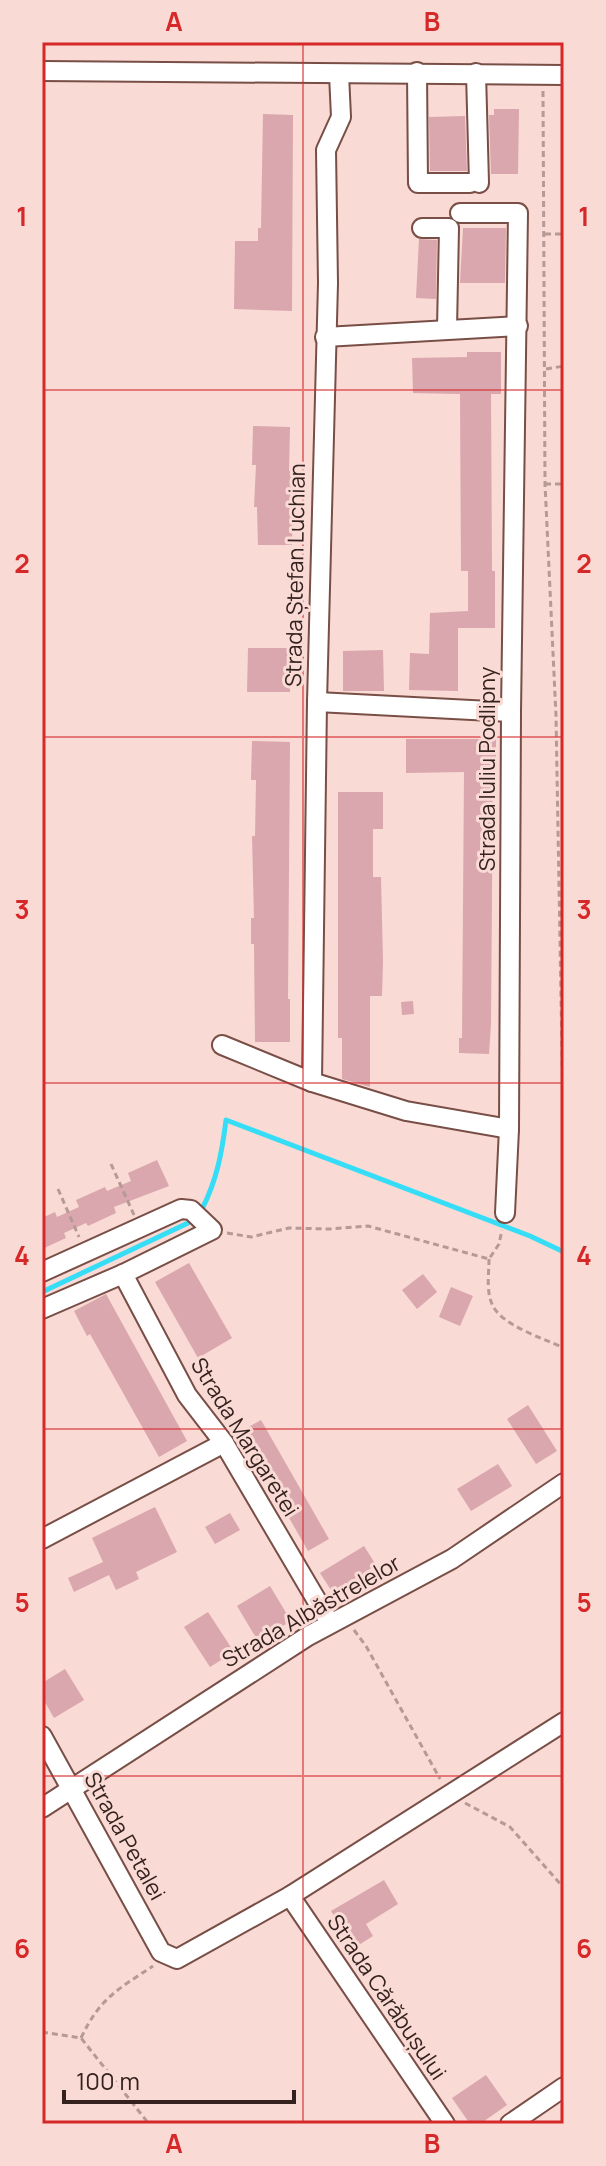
<svg xmlns="http://www.w3.org/2000/svg" width="606" height="2166" font-family="Manrope,sans-serif">
  <style>
    .lines { fill: none; stroke-linecap: round; stroke-linejoin: round }
    .stream { stroke: #36ddf6; stroke-width: 5 }
    .building { fill: #d9a7ad }
    .minor-casing { stroke: #784e46; stroke-width: 22 }
    .path { stroke: #b59a95; stroke-width: 3; stroke-dasharray: 6 4; stroke-linecap: butt }
    .minor { stroke: #fff; stroke-width: 18 }
    .grid { fill: none; stroke: #d62828; stroke-width: 2; stroke-opacity: 0.55 }
    .labels { text-anchor: middle; dominant-baseline: central; stroke-width: 6; stroke-linejoin: round; paint-order: stroke }
    .street-label { font-size: 22px; fill: #35221e; stroke: #f9dad4 }
    .neatline { fill: none; stroke: #d62828; stroke-width: 3 }
    .grid-label { font-size: 26px; text-anchor: middle; font-weight: bold; fill: #d62828 }
  </style>
  <rect width="100%" height="100%" fill="#f9dad4"/>
  <g class="lines">
    <g class="stream">
      <path d="M 202,1209 C 217,1180 222,1152 226,1120 L 530,1236 L 564,1252"/>
      <polyline points="42,1292 188,1223"/>
    </g>
  </g>
  <g class="building">
    <polygon points="494,109 519,109 518,174 491,174 489,115 494,115"/>
    <polygon points="263,114 293,115 292,311 234,309 235,241 258,241 258,228 261,228"/>
    <polygon points="465,116 467,171 430,171 429,117"/>
    <polygon points="463,228 506,228 505,283 460,283"/>
    <polygon points="419,239 437,240 436,299 416,298"/>
    <polygon points="467,352 501,352 501,394 491,394 492,571 495,571 495,628 458,628 458,691 409,690 410,653 429,654 430,613 468,611 468,571 461,571 460,394 413,393 412,358 467,357"/>
    <polygon points="253,426 290,427 289,471 294,471 292,545 258,545 257,507 254,507 256,465 252,465"/>
    <polygon points="248,648 291,648 290,692 247,692"/>
    <polygon points="383,650 384,691 343,691 343,651"/>
    <polygon points="406,739 496,739 496,766 493,766 491,1024 489,1054 459,1053 459,1038 462,1038 464,772 406,773"/>
    <polygon points="252,741 290,742 288,999 290,999 290,1042 255,1042 254,944 251,944 251,918 254,918 252,836 255,836 256,780 251,780"/>
    <polygon points="338,792 383,792 383,829 373,829 373,877 381,877 383,962 382,996 370,996 370,1087 342,1079 342,1038 338,1038"/>
    <polygon points="413,1001 414,1014 402,1015 401,1002"/>
    <polygon points="157,1160 169,1186 114,1207 116,1213 88,1226 86,1223 64,1233 66,1238 42,1249 42,1218 55,1212 57,1217 79,1207 76,1200 105,1187 107,1191 131,1181 128,1173"/>
    <polygon points="189,1263 232,1338 198,1358 155,1282"/>
    <polygon points="423,1274 437,1292 417,1309 402,1290"/>
    <polygon points="451,1287 473,1296 460,1326 439,1317"/>
    <polygon points="106,1294 187,1441 159,1457 90,1334 87,1336 74,1311"/>
    <polygon points="528,1405 557,1451 536,1464 507,1419"/>
    <polygon points="261,1420 329,1539 308,1551 240,1432"/>
    <polygon points="498,1464 512,1486 471,1511 457,1489"/>
    <polygon points="155,1507 177,1552 136,1572 139,1579 116,1590 109,1575 74,1592 68,1578 103,1562 92,1538"/>
    <polygon points="230,1513 240,1530 215,1544 205,1527"/>
    <polygon points="364,1546 376,1565 333,1593 320,1573"/>
    <polygon points="270,1586 291,1621 258,1641 237,1606"/>
    <polygon points="208,1612 234,1652 210,1667 184,1627"/>
    <polygon points="65,1669 84,1700 54,1718 42,1697 42,1683"/>
    <polygon points="384,1880 398,1904 366,1924 373,1936 354,1948 331,1911"/>
    <polygon points="486,2075 507,2105 480,2124 470,2124 452,2098"/>
  </g>
  <g class="lines">
    <defs>
      <g id="minor">
        <polyline points="42,71 564,75"/>
        <polyline points="417,72 418,183 470,183"/>
        <polyline points="476,73 479,183"/>
        <polyline points="460,213 518,213 511,712 509,1129 505,1213"/>
        <polyline points="422,228 449,228 447,329"/>
        <polyline points="325,337 518,326"/>
        <polyline points="317,702 511,712"/>
        <polyline points="222,1045 312,1082 406,1111 509,1129"/>
        <polyline points="312,1082 317,702 328,283 326,150 341,117 339,74"/>
        <polyline points="42,1272 181,1209 191,1210 212,1230 123,1274 42,1309"/>
        <polyline points="123,1274 187,1395 224,1443 330,1623"/>
        <polyline points="42,1539 224,1443"/>
        <polyline points="42,1736 161,1952 177,1959 290,1896 564,1722"/>
        <polyline points="42,1808 308,1636 452,1559 564,1483"/>
        <polyline points="290,1896 445,2124"/>
        <polyline points="510,2124 564,2087"/>
      </g>
    </defs>
    <use href="#minor" class="minor-casing"/>
    <g class="path">
      <polyline points="543,91 545,484 556,716 564,1166"/>
      <polyline points="545,234 564,234"/>
      <polyline points="546,369 564,366"/>
      <polyline points="545,484 564,484"/>
      <polyline points="111,1164 134,1215"/>
      <polyline points="58,1189 79,1237"/>
      <polyline points="227,1233 251,1237 289,1228 330,1229 368,1226 489,1259 499,1244 502,1230"/>
      <path d="M 489,1259 C 489,1274 486,1290 492,1304 C 500,1325 545,1339 564,1348"/>
      <polyline points="354,1630 366,1646 440,1779"/>
      <polyline points="465,1803 510,1827 564,1888"/>
      <polyline points="42,2032 81,2038 149,2124"/>
      <path d="M 81,2038 C 100,1998 117,1990 153,1966"/>
    </g>
    <use href="#minor" class="minor"/>
  </g>
  <path class="grid" d="M 303,42 L 303,2124M 42,390 L 564,390M 42,737 L 564,737M 42,1083 L 564,1083M 42,1429 L 564,1429M 42,1776 L 564,1776"/>
  <g class="labels">
    <g class="street-label">
      <text transform="translate(295 575) rotate(-89)">Strada Ștefan Luchian</text>
      <text transform="translate(487 769) rotate(-90)">Strada Iuliu Podlipny</text>
      <text transform="translate(245 1437) rotate(58)">Strada Margaretei</text>
      <text transform="translate(311 1611) rotate(-30)">Strada Albăstrelelor</text>
      <text transform="translate(125 1836) rotate(61)">Strada Petalei</text>
      <text transform="translate(387 1997) rotate(56)">Strada Cărăbușului</text>
    </g>
  </g>
  <rect width="606" height="2166" fill="none" stroke="#f9dad4" stroke-width="88"/>
  <path d="M64 2090v12h230v-12" fill="none" stroke="#35221e" stroke-width="4"/>
  <text x="76" y="2090" font-size="24" fill="#35221e" stroke="#f9dad4" stroke-width="6" paint-order="stroke">100 m</text>
  <rect x="44" y="44" width="518" height="2078" class="neatline"/>
  <g class="grid-label">
    <text x="174" y="31">A</text>
    <text x="432" y="31">B</text>
    <text x="22" y="226">1</text>
    <text x="584" y="226">1</text>
    <text x="22" y="573">2</text>
    <text x="584" y="573">2</text>
    <text x="22" y="919">3</text>
    <text x="584" y="919">3</text>
    <text x="22" y="1265">4</text>
    <text x="584" y="1265">4</text>
    <text x="22" y="1612">5</text>
    <text x="584" y="1612">5</text>
    <text x="22" y="1958">6</text>
    <text x="584" y="1958">6</text>
    <text x="174" y="2153">A</text>
    <text x="432" y="2153">B</text>
  </g>
</svg>
